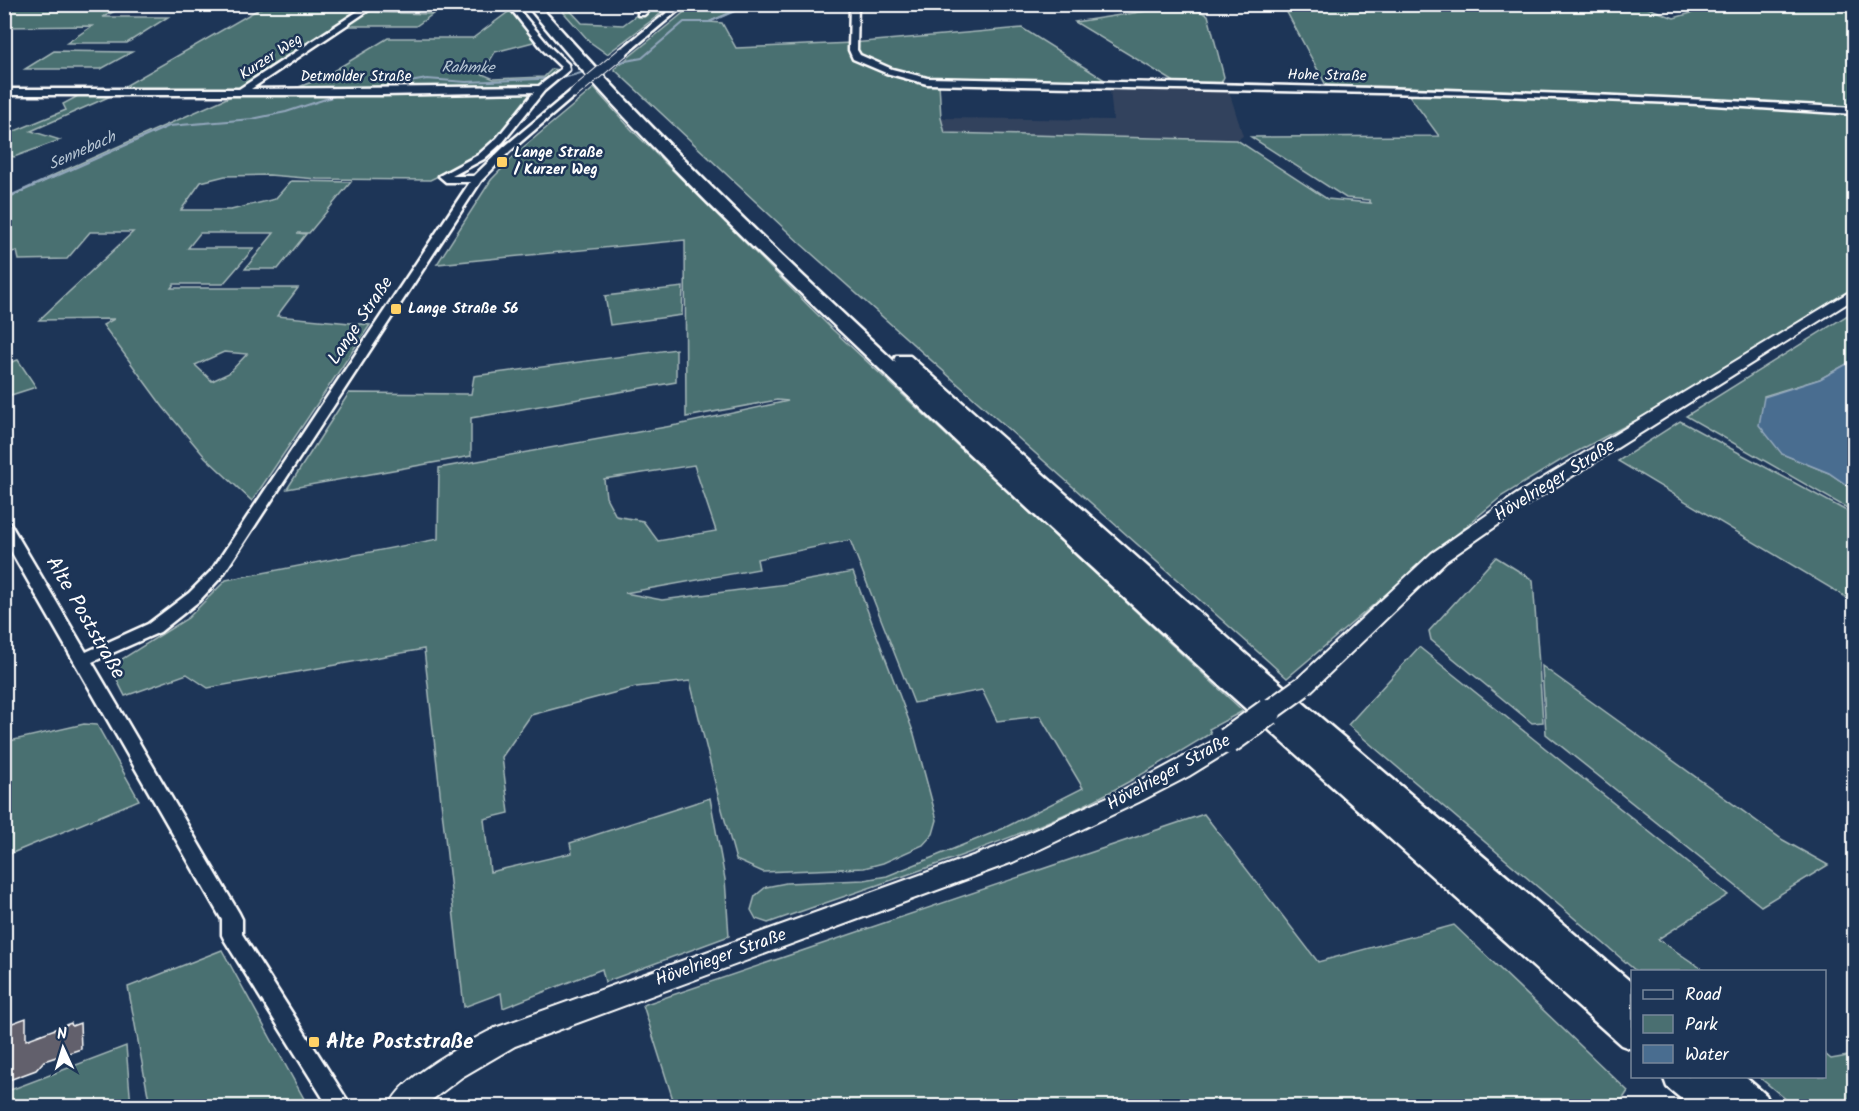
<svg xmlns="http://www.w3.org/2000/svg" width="1859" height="1111" font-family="Kalam,sans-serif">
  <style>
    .built { fill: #32425d }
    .green { fill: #4a6f71; stroke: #a4b7b8; stroke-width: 1.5; fill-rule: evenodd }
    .water { fill: #496d90; stroke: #92a7bc; stroke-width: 1.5 }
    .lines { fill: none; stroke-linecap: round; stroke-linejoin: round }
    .stream-far1 { stroke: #92a7bc; stroke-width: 2 }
    .stream { stroke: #92a7bc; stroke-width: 3 }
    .building { fill: #62606c; stroke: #fff; stroke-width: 1.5 }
    .minor-casing { stroke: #fff; stroke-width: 5 }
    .major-casing { stroke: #fff; stroke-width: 4 }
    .highway-casing { stroke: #fff; stroke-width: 5 }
    .minor { fill: #1d3557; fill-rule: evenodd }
    .major { fill: #1d3557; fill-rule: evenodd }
    .highway { fill: #1d3557; fill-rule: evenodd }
    .minor-bridge-casing { stroke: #fff; stroke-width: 11; stroke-linecap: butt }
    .major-bridge-far1-casing { stroke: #fff; stroke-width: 24; stroke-linecap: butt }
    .major-bridge-casing { stroke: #fff; stroke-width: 30; stroke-linecap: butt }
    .minor-bridge { stroke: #1d3557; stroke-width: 9 }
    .major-bridge-far1 { stroke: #1d3557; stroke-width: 20 }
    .major-bridge { stroke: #1d3557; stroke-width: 26 }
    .poi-dot { fill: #ffd166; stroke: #1d3557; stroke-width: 2 }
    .labels { text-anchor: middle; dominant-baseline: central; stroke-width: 5; stroke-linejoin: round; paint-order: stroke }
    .far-street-label { font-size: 15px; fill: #fff; stroke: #1d3557 }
    .far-poi-label { font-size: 15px; font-weight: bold; fill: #fff; stroke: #1d3557; text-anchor: start }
    .far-water-label { font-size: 16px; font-style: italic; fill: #b6c5d3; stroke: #1d3557 }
    .street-label { font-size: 18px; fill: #fff; stroke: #1d3557 }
    .near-street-label { font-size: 21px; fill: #fff; stroke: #1d3557 }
    .near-poi-label { font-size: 21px; font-weight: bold; fill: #fff; stroke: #1d3557; text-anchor: start }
  </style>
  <rect width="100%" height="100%" fill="#1d3557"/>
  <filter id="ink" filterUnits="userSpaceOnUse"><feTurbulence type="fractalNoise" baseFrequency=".0167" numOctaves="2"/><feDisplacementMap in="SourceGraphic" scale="12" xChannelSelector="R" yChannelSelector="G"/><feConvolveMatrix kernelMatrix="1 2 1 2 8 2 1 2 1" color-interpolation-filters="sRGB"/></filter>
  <g filter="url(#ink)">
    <polygon class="built" points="1115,87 1229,91 1243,136 1237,140 945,133 941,118 1113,120 1110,89"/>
    <g class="green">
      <polygon points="1638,4 1674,18 1716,6 1715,5 1854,5 1854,288 1659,408 1563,459 1502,496 1287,678 802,245 614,69 693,5 748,5 709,22 722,23 736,48 852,43 1022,28 1111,84 939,83 941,118 945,133 1237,140 1327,199 1371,203 1369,200 1346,198 1251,137 1439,136 1406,91 1328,89 1283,5"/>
      <polygon points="4,5 127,5 103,17 168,17 127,43 67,43 92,26 5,27"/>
      <polygon points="266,5 372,5 239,90 118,90"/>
      <polygon points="557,5 565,5 582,23 623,25 638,14 643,14 657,5 672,5 607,54 590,42"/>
      <polygon points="1186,5 1208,15 1224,77 1219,87 1181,86 1075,22"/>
      <path d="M 511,10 L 537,41 L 495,52 L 482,74 L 494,79 L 544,77 L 552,69 L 561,70 L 534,94 L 482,155 L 430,180 L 317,179 L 269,175 L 225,176 L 201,182 L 181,210 L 231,210 L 275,199 L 291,181 L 351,182 L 309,233 L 297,233 L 306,234 L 278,269 L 245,269 L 274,233 L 200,233 L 188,248 L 254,248 L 223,284 L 174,284 L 171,288 L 298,288 L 277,316 L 370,325 L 252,501 L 205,457 L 163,407 L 103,325 L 114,319 L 39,320 L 133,232 L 90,232 L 67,259 L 19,260 L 17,251 L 5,253 L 4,199 L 49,179 L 45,179 L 238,93 L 293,89 L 320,79 L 388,38 L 473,38 ZM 224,352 L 247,354 L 229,373 L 212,381 L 195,365 Z"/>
      <polygon points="366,12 433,14 416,26 345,26"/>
      <polygon points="54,51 132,52 101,69 25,69"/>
      <path d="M 594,88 L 631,129 L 832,329 L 1243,711 L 1209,729 L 1211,733 C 1163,762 1115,792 1063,815 C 969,857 865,888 768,923 L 756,919 L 751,910 L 755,896 L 766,887 L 786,883 L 864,880 L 887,876 L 1002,829 L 1083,788 L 1040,716 L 997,721 L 982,690 L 914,703 L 850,540 L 757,559 L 759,569 L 625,593 L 662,600 L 787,584 L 853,572 L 914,734 L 937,820 L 933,834 L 923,845 L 883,863 L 864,868 L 763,872 L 736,860 L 718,795 L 690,681 L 636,687 L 531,715 L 502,757 L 509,813 L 484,819 L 490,872 L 572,853 L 570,843 L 710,798 L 725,879 L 729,936 L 605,982 L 602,969 L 503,1008 L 501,993 L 464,1007 L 424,649 L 208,688 L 187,674 L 125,696 C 118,682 110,672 122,659 L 188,618 L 226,580 L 438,539 L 439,468 L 677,425 L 788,401 L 777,400 L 686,417 L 685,240 L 437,264 L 491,180 L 520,150 ZM 694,465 L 716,531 L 658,541 L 643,521 L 616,516 L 606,497 L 604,479 Z"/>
      <polygon points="80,95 113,95 31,131 60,140 14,157 5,154 5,135 66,110 63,104"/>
      <polygon points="683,287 682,315 610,325 605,296"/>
      <polygon points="1854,311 1854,360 1820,379 1764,396 1782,454 1829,473 1854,490 1854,512 1686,416"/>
      <polygon points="676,349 676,382 471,418 471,456 287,489 349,393 471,394 474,376"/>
      <polygon points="18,360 36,387 5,397 5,364"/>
      <polygon points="1680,421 1854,515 1854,602 1618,461"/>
      <polygon points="1496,557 1533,580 1543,722 1532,723 1431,640 1429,631"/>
      <polygon points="1419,647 1728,895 1658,939 1705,971 1636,971 1348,725"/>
      <polygon points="1542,666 1783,840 1828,865 1761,906 1546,734"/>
      <polygon points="84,724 97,725 139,800 5,856 5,742"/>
      <polygon points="1204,814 1318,962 1454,925 1628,1091 1618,1106 675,1106 643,1005"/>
      <polygon points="222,950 308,1106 150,1106 128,987"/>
      <polygon points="126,1046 131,1106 5,1106 5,1092"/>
      <polygon points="1825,1054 1831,1059 1854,1055 1854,1106 1794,1106 1759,1077 1824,1076"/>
    </g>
    <polygon class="water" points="1854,360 1854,490 1829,473 1782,454 1759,425 1764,397 1820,379"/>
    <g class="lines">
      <g class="stream-far1">
        <polyline points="615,63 642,58 684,22 709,22 751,4"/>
        <polyline points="375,88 427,79 466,82 563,78 588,71"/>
        <polyline points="52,178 169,126 252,119 286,112 341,94"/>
      </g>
      <polyline class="stream" points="4,199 55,176"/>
    </g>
    <polygon class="building" points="26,1018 26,1040 71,1023 72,1026 80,1023 81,1049 44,1061 36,1070 4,1082 4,1026"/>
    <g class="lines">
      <defs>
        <g id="minor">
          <polygon points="369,4 378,4 251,89 539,86 561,69 561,67 544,51 507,4 514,4 550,47 568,64 569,70 544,91 503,142 484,159 452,176 474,176 504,147 571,91 578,93 510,151 481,181 222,576 199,601 160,632 92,662 239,913 242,919 242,934 351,1106 328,1106 225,941 222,935 222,920 4,539 4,521 11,525 86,652 148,624 189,593 212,570 470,182 446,182 439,176 478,155 497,138 534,92 383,95 4,95 4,89 239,89"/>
          <polygon points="647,4 656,4 644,15 638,15 638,11"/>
          <polygon points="678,4 686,4 626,54 620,54 620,50"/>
          <path d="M 850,4 L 858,4 L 857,50 L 860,55 L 892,69 L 927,78 C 1236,85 1545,89 1854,108 L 1854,114 L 1698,104 L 1482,95 L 927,84 L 886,73 L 853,59 L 849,50 Z"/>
        </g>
        <g id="major">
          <polygon points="1854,289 1854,299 1531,502 1446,561 1310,692 1302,695 1294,692 1291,687 1294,682 1432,553 1517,494"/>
          <path d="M 1228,733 L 1236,735 L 1239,741 L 1236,747 L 1189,776 L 1139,802 L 1013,862 L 515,1046 L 462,1077 L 424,1106 L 390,1106 C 399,1078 468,1042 495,1028 L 995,848 L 1123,790 Z"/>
        </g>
        <g id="highway">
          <path d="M 526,4 L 538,4 C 650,131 772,248 896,363 L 894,360 L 896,356 L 910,356 L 1247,655 L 1632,983 L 1632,1049 L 1621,1045 C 1379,829 1137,614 902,390 C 775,268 637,141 526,4 Z"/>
          <polygon points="1663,1076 1744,1076 1766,1095 1771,1106 1690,1106 1667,1087"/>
        </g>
      </defs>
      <use href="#minor" class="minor-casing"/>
      <use href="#major" class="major-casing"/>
      <use href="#highway" class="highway-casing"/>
      <use href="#minor" class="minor"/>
      <use href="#major" class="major"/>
      <use href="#highway" class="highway"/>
      <defs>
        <polyline id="minor-bridge" points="574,93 623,52"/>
        <polyline id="major-bridge-far1" points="1265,714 1302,687"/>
        <polyline id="major-bridge" points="1228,741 1268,712"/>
      </defs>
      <use href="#minor-bridge" class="minor-bridge-casing"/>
      <use href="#major-bridge-far1" class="major-bridge-far1-casing"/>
      <use href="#major-bridge" class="major-bridge-casing"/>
      <use href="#minor-bridge" class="minor-bridge"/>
      <use href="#major-bridge-far1" class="major-bridge-far1"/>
      <use href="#major-bridge" class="major-bridge"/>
    </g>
  </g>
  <g class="poi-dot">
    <rect x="496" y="156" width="12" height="12" rx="3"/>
    <rect x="390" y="303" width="12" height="12" rx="3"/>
    <rect x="308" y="1036" width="12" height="12" rx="3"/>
  </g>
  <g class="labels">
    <g class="far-street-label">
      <text transform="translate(271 57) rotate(-33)">Kurzer Weg</text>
      <text transform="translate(1327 76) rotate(1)">Hohe Straße</text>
      <text x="356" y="77">Detmolder Straße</text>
    </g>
    <g class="far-poi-label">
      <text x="514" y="153">Lange Straße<tspan x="514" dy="17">/ Kurzer Weg</tspan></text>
      <text x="408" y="309">Lange Straße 56</text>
    </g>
    <g class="far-water-label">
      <text transform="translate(468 68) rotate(1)">Rahmke</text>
      <text transform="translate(82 151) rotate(-24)">Sennebach</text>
    </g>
    <g class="street-label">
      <text transform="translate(361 321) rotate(-56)">Lange Straße</text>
      <text transform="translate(1555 481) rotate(-32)">Hövelrieger Straße</text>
      <text transform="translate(1169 773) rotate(-29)">Hövelrieger Straße</text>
      <text transform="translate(721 958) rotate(-20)">Hövelrieger Straße</text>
    </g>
    <g class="near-street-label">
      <text transform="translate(85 618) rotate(60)">Alte Poststraße</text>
    </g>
    <g class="near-poi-label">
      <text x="326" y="1042">Alte Poststraße</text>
    </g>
  </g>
  <rect width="1859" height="1111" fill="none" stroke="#1d3557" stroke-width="24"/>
  <rect x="12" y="12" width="1835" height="1087" fill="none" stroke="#fff" stroke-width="2" filter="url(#ink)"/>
  <rect x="1631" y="970" width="195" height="108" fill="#1d3557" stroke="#77869a" stroke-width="1.5"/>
  <rect x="1643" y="990" width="30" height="9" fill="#1d3557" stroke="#77869a" stroke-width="1.5"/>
  <text x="1685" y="1000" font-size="18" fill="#ffffff">Road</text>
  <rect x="1643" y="1015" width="30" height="18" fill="#4a6f71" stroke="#77869a" stroke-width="1.5"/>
  <text x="1685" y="1030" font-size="18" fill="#ffffff">Park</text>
  <rect x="1643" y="1045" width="30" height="18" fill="#496d90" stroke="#77869a" stroke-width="1.5"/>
  <text x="1685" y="1060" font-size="18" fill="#ffffff">Water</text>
  <g transform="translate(63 1048) rotate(356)" stroke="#1d3557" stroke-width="4.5" paint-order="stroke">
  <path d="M0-4.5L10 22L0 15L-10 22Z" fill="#ffffff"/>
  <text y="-9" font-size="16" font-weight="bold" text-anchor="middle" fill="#ffffff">N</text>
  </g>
</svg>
